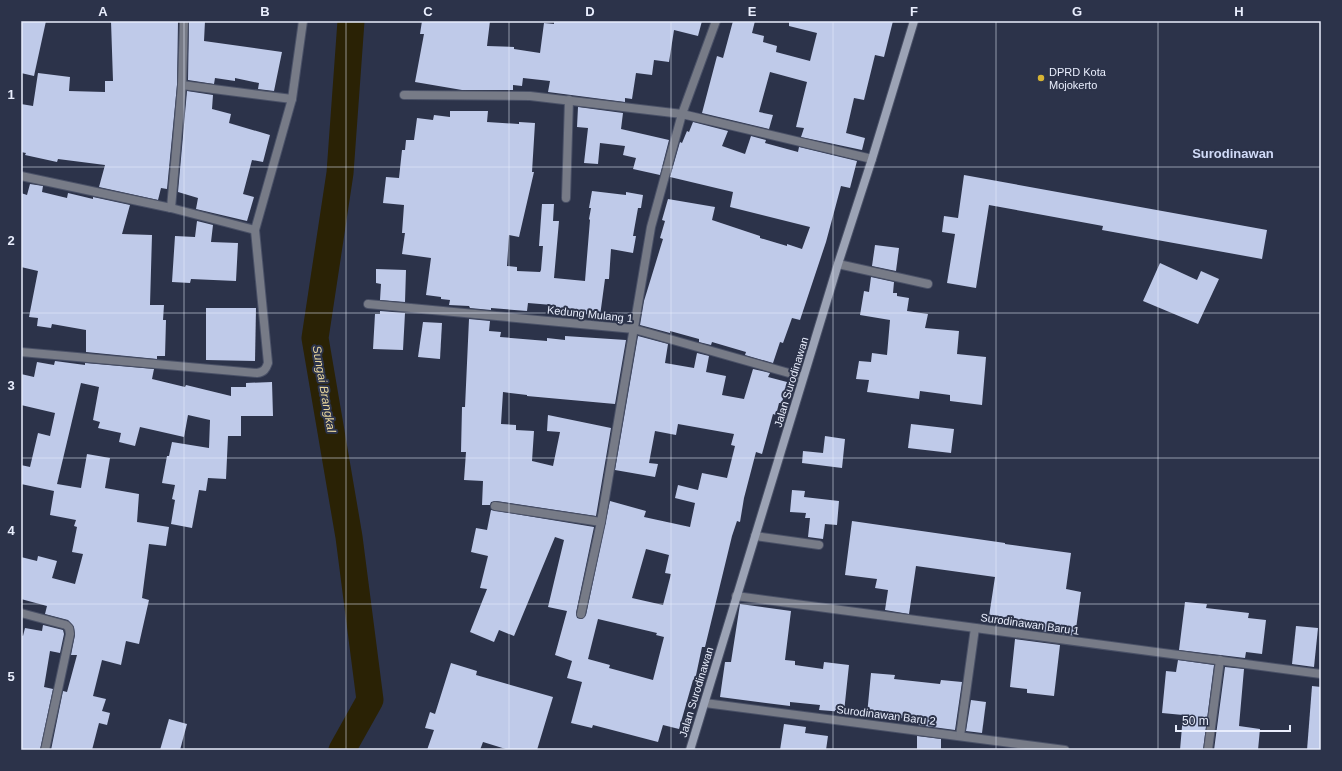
<svg xmlns="http://www.w3.org/2000/svg" width="1342" height="771" font-family="Helvetica,sans-serif">
  <style>
    .lines { fill: none; stroke-linecap: round; stroke-linejoin: round }
    .river { stroke: #2a2205; stroke-width: 27 }
    .building { fill: #bfcae9; fill-rule: evenodd }
    .street-casing { stroke: #4a5167; stroke-width: 10 }
    .secondary-casing { stroke: #4a5167; stroke-width: 10 }
    .street { stroke: #777b87; stroke-width: 8 }
    .secondary { stroke: #9ca3b5; stroke-width: 8 }
    .grid { fill: none; stroke: #e9eefd; stroke-width: 1; stroke-opacity: 0.55 }
    .poi-dot { fill: #d7b434; stroke: #2c334a; stroke-width: 1.5 }
    .labels { text-anchor: middle; dominant-baseline: central; stroke-width: 4; stroke-linejoin: round; paint-order: stroke }
    .poi-label { font-size: 11px; fill: #e9eefd; stroke: #2c334a; text-anchor: start }
    .street-label { font-size: 11px; fill: #e9eefd; stroke: #2c334a }
    .water-label { font-size: 12px; font-style: italic; fill: #e6d49c; stroke: #2c334a }
    .quarter-label { font-size: 13px; font-weight: bold; fill: #d1dbf8; stroke: #2c334a }
    .neatline { fill: none; stroke: #e9eefd; stroke-width: 1.5 }
    .grid-label { font-size: 13px; text-anchor: middle; font-weight: bold; fill: #e9eefd }
  </style>
  <rect width="100%" height="100%" fill="#2c334a"/>
  <g class="lines">
    <polyline class="river" points="342,750 370,700 349,537 315,338 340,173 351,21"/>
  </g>
  <g class="building">
    <polygon points="21,21 46,21 34,76 21,73"/>
    <polygon points="111,21 178,21 177,85 167,189 161,188 158,200 99,187 105,165 58,159 57,162 25,155 26,153 21,152 21,104 33,106 38,73 70,77 69,91 105,92 105,81 113,81"/>
    <polygon points="189,21 205,21 204,41 282,52 274,91 258,89 259,83 235,78 235,81 215,78 214,84 188,80"/>
    <polygon points="422,21 490,21 487,46 514,47 514,49 540,53 544,23 554,24 554,21 702,21 698,36 674,30 669,62 654,60 652,75 636,73 632,99 625,98 625,102 548,92 550,81 523,78 522,86 513,85 513,90 462,90 415,82 424,34 420,34"/>
    <polygon points="733,21 755,21 752,33 764,36 763,42 777,46 776,52 810,61 817,33 789,26 789,21 893,21 884,57 875,55 864,100 854,98 846,133 865,138 862,150 801,137 804,128 796,127 807,82 770,72 759,112 773,115 769,129 702,113 717,56 723,58"/>
    <polygon points="187,91 213,95 212,109 231,114 229,123 270,135 263,162 252,160 243,194 254,197 247,221 196,209 198,198 178,192"/>
    <polygon points="578,107 623,113 621,129 669,140 660,175 633,169 636,158 623,155 625,146 600,143 598,164 584,163 588,128 577,127"/>
    <polygon points="450,111 488,111 487,122 519,124 519,122 535,123 532,172 534,172 519,237 509,235 507,266 517,267 517,271 540,272 541,270 543,246 539,246 542,204 554,204 553,221 559,221 554,278 585,281 590,220 589,219 591,208 589,208 592,191 626,195 626,192 643,195 641,208 638,208 633,236 636,236 633,253 611,249 609,279 605,279 600,316 552,310 552,305 528,303 527,311 491,308 491,310 470,308 469,306 449,305 450,300 441,299 441,297 426,295 431,258 402,254 405,233 402,233 404,205 383,203 386,177 399,178 402,150 405,150 406,140 414,140 417,118 433,120 434,115 450,117"/>
    <polygon points="693,122 728,131 722,146 745,154 751,136 766,140 765,143 798,152 799,147 857,161 850,188 841,186 826,242 800,320 792,318 783,343 780,342 773,363 745,355 746,352 712,342 711,345 699,342 699,339 670,331 670,333 640,325 644,301 663,239 660,238 665,221 662,220 668,199 715,207 712,220 760,236 760,238 787,246 787,244 802,249 810,227 730,207 733,192 670,177 680,142 682,143 687,131 689,132"/>
    <polygon points="964,175 1267,230 1262,259 1102,230 1103,226 989,205 976,288 947,283 955,234 942,232 944,216 958,218"/>
    <polygon points="30,184 43,186 42,192 67,198 68,193 93,199 93,197 130,205 122,234 152,235 150,305 164,305 163,320 166,320 165,356 157,356 157,359 86,352 86,330 52,324 51,328 37,326 38,318 29,317 38,271 21,267 21,193 27,195"/>
    <polygon points="197,221 213,225 211,242 238,243 236,281 191,279 190,283 172,282 175,236 195,237"/>
    <polygon points="875,245 899,248 896,271 872,266"/>
    <polygon points="1160,263 1197,280 1201,271 1219,279 1198,324 1143,301"/>
    <polygon points="376,269 406,270 405,302 380,300 381,284 376,283"/>
    <polygon points="871,277 894,282 893,293 897,293 897,296 909,298 907,311 928,314 925,328 959,331 957,354 986,357 982,405 950,401 950,395 920,391 919,399 867,392 869,380 856,379 859,361 871,362 872,353 887,355 890,320 860,315 864,291 869,292"/>
    <polygon points="206,308 256,308 255,361 206,360"/>
    <polygon points="380,311 405,313 403,350 373,349 375,314 380,314"/>
    <polygon points="469,319 490,321 489,331 501,332 500,337 547,341 547,338 565,340 565,336 626,340 615,404 527,396 527,395 503,392 501,424 516,425 516,430 534,431 532,461 553,466 560,432 547,431 548,415 611,428 596,516 496,501 491,502 490,505 482,505 483,481 464,480 466,452 461,452 462,407 465,407"/>
    <polygon points="423,322 442,323 440,359 418,357"/>
    <path d="M 638,336 L 668,344 L 665,363 L 694,368 L 697,353 L 709,356 L 706,372 L 726,376 L 722,395 L 744,399 L 753,369 L 770,373 L 768,377 L 787,382 L 782,403 L 779,403 L 776,415 L 773,414 L 762,454 L 756,452 L 744,498 L 740,522 L 737,521 L 732,536 L 705,647 L 702,647 L 695,680 L 693,680 L 679,729 L 663,725 L 658,742 L 593,725 L 592,728 L 571,723 L 582,682 L 567,678 L 572,661 L 555,655 L 567,611 L 548,607 L 564,540 L 555,537 L 514,636 L 499,630 L 494,642 L 470,632 L 487,589 L 480,588 L 488,556 L 471,552 L 476,528 L 487,530 L 491,510 L 594,527 L 576,613 L 577,618 L 582,619 L 586,615 L 610,501 L 646,511 L 644,517 L 690,527 L 695,503 L 675,498 L 678,485 L 698,490 L 702,473 L 727,478 L 735,446 L 731,445 L 734,434 L 678,424 L 676,435 L 655,431 L 649,463 L 658,464 L 655,477 L 615,470 ZM 646,549 L 669,555 L 665,573 L 671,574 L 663,605 L 632,598 ZM 598,619 L 657,633 L 656,635 L 664,637 L 653,680 L 609,668 L 610,665 L 588,659 Z"/>
    <polygon points="55,361 85,365 85,363 154,369 152,379 185,387 186,385 231,396 231,387 246,387 246,383 272,382 273,416 241,416 241,436 228,436 226,479 208,478 206,491 199,490 192,528 171,524 175,500 172,499 175,485 162,483 167,456 169,456 172,442 209,448 210,420 188,415 184,437 140,427 135,446 119,442 121,433 98,428 100,422 93,420 99,387 81,383 57,484 81,488 87,454 110,458 105,488 139,494 137,522 169,527 166,546 149,544 142,598 149,600 139,644 126,641 121,665 102,660 93,696 106,699 102,711 110,713 107,725 99,723 92,750 51,750 63,691 67,692 77,655 71,655 75,635 74,627 68,620 45,614 47,606 21,599 21,557 37,561 38,556 57,561 52,578 75,584 83,554 72,552 77,527 74,526 76,520 50,515 54,491 21,484 21,465 30,467 38,433 50,436 55,413 21,405 21,374 34,377 37,362 54,365"/>
    <polygon points="911,424 954,429 951,453 908,448"/>
    <polygon points="825,436 845,439 842,468 802,463 803,451 823,453"/>
    <polygon points="792,490 805,491 804,497 839,501 837,525 825,524 823,539 808,537 810,518 805,518 806,513 790,512"/>
    <polygon points="852,521 1005,543 1005,544 1071,553 1066,589 1081,592 1075,636 988,623 995,577 916,566 909,614 885,610 888,590 875,588 877,579 845,575"/>
    <polygon points="1185,602 1207,604 1206,608 1249,613 1248,618 1266,620 1262,654 1246,652 1245,658 1179,650"/>
    <polygon points="740,604 791,611 785,660 795,661 795,665 823,669 824,662 849,665 844,712 819,710 820,705 790,702 790,706 720,697 725,662 731,662"/>
    <polygon points="43,625 63,630 64,634 60,653 50,651 44,687 53,689 40,750 21,750 21,635 23,636 25,628 42,631"/>
    <polygon points="1296,626 1318,628 1314,667 1292,664"/>
    <polygon points="1015,639 1060,645 1054,696 1027,693 1027,689 1010,687"/>
    <polygon points="1178,660 1214,665 1203,750 1180,750 1183,715 1162,713 1166,671 1176,672"/>
    <polygon points="451,663 477,671 476,675 553,697 537,750 509,750 483,742 480,750 427,750 434,730 425,728 430,712 435,714"/>
    <polygon points="1225,667 1244,669 1239,726 1260,729 1258,750 1214,750"/>
    <polygon points="871,673 895,675 894,679 940,684 941,680 962,682 955,730 918,725 918,721 911,721 911,719 867,715"/>
    <polygon points="1312,686 1321,687 1321,750 1307,750"/>
    <polygon points="971,700 986,702 982,733 966,731"/>
    <polygon points="169,719 187,724 180,750 160,750"/>
    <polygon points="784,724 806,727 805,733 828,736 826,750 780,750"/>
    <polygon points="917,736 941,739 941,750 917,750"/>
  </g>
  <g class="lines">
    <defs>
      <g id="street">
        <polyline points="182,85 292,99"/>
        <polyline points="404,95 530,96 682,114 872,159"/>
        <polyline points="21,176 171,208 255,230"/>
        <polyline points="566,198 569,100"/>
        <polyline points="171,208 182,85 184,21"/>
        <polyline points="838,264 928,284"/>
        <polyline points="368,304 634,329 803,377"/>
        <path d="M 21,352 L 257,373 C 264,372 266,369 268,363 L 255,230 L 292,99 L 303,21"/>
        <polyline points="495,506 601,522"/>
        <polyline points="755,536 819,545"/>
        <polyline points="736,596 1321,674"/>
        <polyline points="21,613 66,625 69,628 70,634 45,750"/>
        <polyline points="581,614 601,522 651,227 682,114 716,21"/>
        <polyline points="705,703 1065,750"/>
        <polyline points="960,736 975,628"/>
        <polyline points="1208,750 1220,660"/>
      </g>
      <polyline id="secondary" points="690,750 838,264 872,159 914,21"/>
    </defs>
    <use href="#street" class="street-casing"/>
    <use href="#secondary" class="secondary-casing"/>
    <use href="#street" class="street"/>
    <use href="#secondary" class="secondary"/>
  </g>
  <path class="grid" d="M 184,21 L 184,750M 346,21 L 346,750M 509,21 L 509,750M 671,21 L 671,750M 833,21 L 833,750M 996,21 L 996,750M 1158,21 L 1158,750M 21,167 L 1321,167M 21,313 L 1321,313M 21,458 L 1321,458M 21,604 L 1321,604"/>
  <circle class="poi-dot" cx="1041" cy="78" r="4"/>
  <g class="labels">
    <g class="poi-label">
      <text x="1049" y="72">DPRD Kota<tspan x="1049" dy="13">Mojokerto</tspan></text>
    </g>
    <g class="street-label">
      <text transform="translate(590 314) rotate(6)">Kedung Mulang 1</text>
      <text transform="translate(791 382) rotate(-73)">Jalan Surodinawan</text>
      <text transform="translate(1030 624) rotate(8)">Surodinawan Baru 1</text>
      <text transform="translate(696 692) rotate(-73)">Jalan Surodinawan</text>
      <text transform="translate(886 715) rotate(7)">Surodinawan Baru 2</text>
    </g>
    <g class="water-label">
      <text transform="translate(324 389) rotate(80)">Sungai Brangkal</text>
    </g>
    <g class="quarter-label">
      <text x="1233" y="153">Surodinawan</text>
    </g>
  </g>
  <rect width="1342" height="771" fill="none" stroke="#2c334a" stroke-width="44"/>
  <path d="M1176 725v6h114v-6" fill="none" stroke="#e9eefd" stroke-width="2"/>
  <text x="1182" y="725" font-size="12" fill="#e9eefd" stroke="#2c334a" stroke-width="3" paint-order="stroke">50 m</text>
  <rect x="22" y="22" width="1298" height="727" class="neatline"/>
  <g class="grid-label">
    <text x="103" y="16">A</text>
    <text x="265" y="16">B</text>
    <text x="428" y="16">C</text>
    <text x="590" y="16">D</text>
    <text x="752" y="16">E</text>
    <text x="914" y="16">F</text>
    <text x="1077" y="16">G</text>
    <text x="1239" y="16">H</text>
    <text x="11" y="99">1</text>
    <text x="11" y="245">2</text>
    <text x="11" y="390">3</text>
    <text x="11" y="535">4</text>
    <text x="11" y="681">5</text>
  </g>
</svg>
